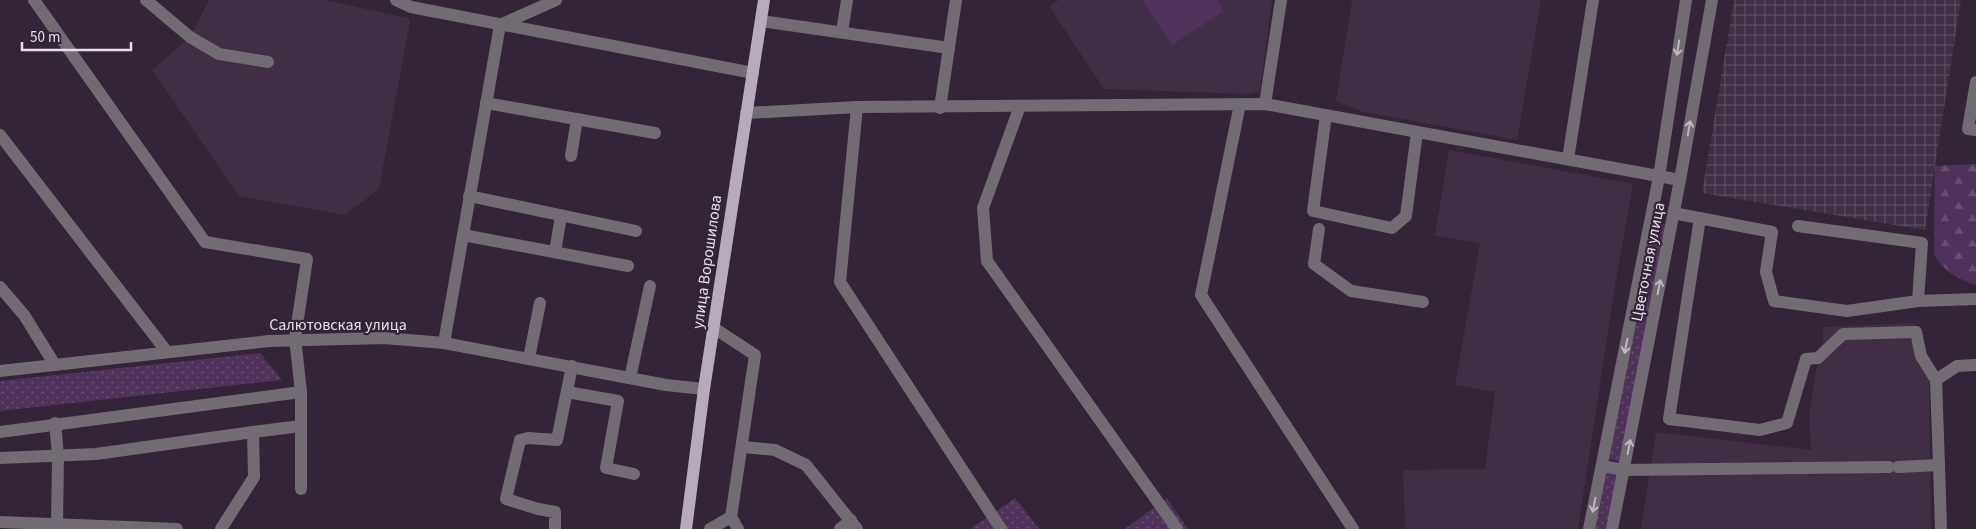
<svg xmlns="http://www.w3.org/2000/svg" width="1976" height="529" font-family="'Source Sans 3',sans-serif">
  <style>
    .built { fill: #3f2e44 }
    .industrial { fill: url(#industrial-grid) }
    .grass { fill: url(#grass-dots) }
    .forest { fill: url(#forest-firs) }
    .pitch { fill: #4f3259 }
    .lines { fill: none; stroke-linecap: round; stroke-linejoin: round }
    .minor { stroke: #726b74; stroke-width: 12 }
    .major { stroke: #b8aabd; stroke-width: 12 }
    .oneway { stroke: #beb6c1 }
    .labels { text-anchor: middle; dominant-baseline: central; stroke-width: 4.5; stroke-linejoin: round; paint-order: stroke }
    .street-label { font-size: 16px; fill: #e7deea; stroke: #332537 }
  </style>
  <defs>
    <pattern id="industrial-grid" width="8" height="8" patternUnits="userSpaceOnUse" patternTransform="scale(1.25)"><rect width="8" height="8" fill="#3f2e44"/><path d="M0 4h8M4 0v8" fill="none" stroke="#5b4c5f"/></pattern>
    <pattern id="grass-dots" width="8" height="8" patternUnits="userSpaceOnUse" patternTransform="scale(1.25)"><rect width="8" height="8" fill="#4f3259"/><path d="M2 2h.1M6 6h.1" fill="none" stroke="#684f71" stroke-width="1.8" stroke-linecap="round"/></pattern>
    <pattern id="forest-firs" width="22" height="20" patternUnits="userSpaceOnUse" patternTransform="scale(1.25)"><rect width="22" height="20" fill="#4f3259"/><path d="M5 1l3.5 6h-7zM16 11l3.5 6h-7z" fill="#684f71"/></pattern>
  </defs>
  <rect width="100%" height="100%" fill="#332537"/>
  <g class="built">
    <polygon points="209,0 325,0 408,18 410,21 379,189 345,215 239,196 152,70 190,37"/>
    <polygon points="1059,0 1272,0 1260,91 1249,94 1104,89 1049,6"/>
    <polygon points="1352,0 1541,0 1517,140 1363,112 1336,101"/>
    <polygon points="1449,150 1633,184 1615,286 1578,529 1405,529 1403,470 1485,469 1495,392 1455,385 1480,243 1435,236"/>
    <polygon points="1915,323 1918,364 1929,375 1931,529 1641,529 1656,432 1811,450 1809,416 1820,345 1823,345 1823,327"/>
  </g>
  <polygon class="industrial" points="1734,0 1961,0 1925,230 1702,193"/>
  <g class="grass">
    <polygon points="1654,223 1667,225 1621,462 1608,459"/>
    <polygon points="260,353 282,380 0,411 0,381"/>
    <polygon points="1605,472 1618,475 1607,529 1594,529"/>
    <polygon points="1015,498 1039,529 970,529"/>
    <polygon points="1167,498 1188,529 1125,529"/>
  </g>
  <path class="forest" d="M 1976,164 L 1976,285 C 1956,278 1945,272 1934,255 L 1935,166 Z"/>
  <polygon class="pitch" points="1142,0 1217,0 1224,11 1172,45"/>
  <g class="lines">
    <g class="minor">
      <polyline points="146,0 190,37 219,54 268,62"/>
      <polyline points="396,0 411,7 753,73"/>
      <polyline points="761,21 949,48"/>
      <polyline points="842,32 847,0"/>
      <polyline points="1976,82 1968,129 1976,130"/>
      <polyline points="486,103 655,133"/>
      <polyline points="1240,104 1201,295 1353,529"/>
      <polyline points="1265,104 1281,0"/>
      <polyline points="1020,106 983,208 987,261 1177,529"/>
      <polyline points="857,107 840,282 1001,529"/>
      <polyline points="940,108 956,0"/>
      <polyline points="746,113 857,107 1265,104 1680,180"/>
      <polyline points="1326,115 1313,211 1392,228 1406,216 1417,132"/>
      <polyline points="0,135 167,352"/>
      <polyline points="571,156 577,119"/>
      <polyline points="1568,159 1593,0"/>
      <polyline points="469,196 636,231"/>
      <polyline points="1673,213 1772,232 1766,272 1774,301 1847,311 1918,301 1976,299"/>
      <polyline points="1700,218 1669,419 1760,430 1787,423 1806,359 1818,358 1843,334 1916,332 1921,356 1936,380 1939,465"/>
      <polyline points="1798,226 1922,243 1918,301"/>
      <polyline points="1319,229 1314,264 1351,291 1423,302"/>
      <polyline points="463,235 628,266"/>
      <polyline points="555,252 561,216"/>
      <polyline points="0,287 24,315 55,365"/>
      <polyline points="444,343 500,25 556,0"/>
      <polyline points="529,358 540,303"/>
      <polyline points="0,371 269,341 384,338 444,343 666,385 704,389"/>
      <polyline points="630,378 650,286"/>
      <polyline points="1936,380 1957,366 1976,365"/>
      <polyline points="301,392 301,489"/>
      <polyline points="567,392 618,401 606,468 634,474"/>
      <polyline points="55,423 58,455 57,525"/>
      <polyline points="0,432 301,392 295,338 307,259 205,242 34,0"/>
      <polyline points="253,432 301,426"/>
      <polyline points="743,447 775,450 806,465 857,529"/>
      <polyline points="0,458 96,454 253,432 254,477 221,529"/>
      <polyline points="1602,466 1624,470 1889,467"/>
      <polyline points="1898,467 1939,465 1941,529"/>
      <polyline points="731,517 738,529"/>
      <polyline points="0,522 177,529"/>
      <polyline points="555,529 555,512 538,509 506,499 520,440 528,438 557,440 572,366"/>
      <polyline points="710,529 731,517 755,355 714,328"/>
      <polyline points="840,529 851,520"/>
      <polyline points="1589,529 1659,177 1686,0"/>
      <polyline points="1612,529 1680,180 1712,0"/>
    </g>
    <polyline class="major" points="686,529 704,389 764,0"/>
  </g>
  <defs><path id="oneway-shaft" d="M-6 0H5M1.5-3L5.5 0L1.5 3" fill="none" stroke-width="1.6" stroke-linecap="round" stroke-linejoin="round" transform="scale(1.25)"/></defs>
  <g class="oneway">
    <use href="#oneway-shaft" transform="translate(1678 48) rotate(99)"/>
    <use href="#oneway-shaft" transform="translate(1689 128) rotate(-80)"/>
    <use href="#oneway-shaft" transform="translate(1659 287) rotate(-79)"/>
    <use href="#oneway-shaft" transform="translate(1626 346) rotate(101)"/>
    <use href="#oneway-shaft" transform="translate(1629 447) rotate(-79)"/>
    <use href="#oneway-shaft" transform="translate(1594 505) rotate(101)"/>
  </g>
  <g class="labels">
    <g class="street-label">
      <text transform="translate(707 262) rotate(-82)">улица Ворошилова</text>
      <text transform="translate(1648 262) rotate(-79)">Цветочная улица</text>
      <text x="338" y="325">Салютовская улица</text>
    </g>
  </g>
  <path d="M22 42v8h109v-8" fill="none" stroke="#e7deea" stroke-width="2.5"/>
  <text x="30" y="42" font-size="15" fill="#e7deea" stroke="#332537" stroke-width="4" paint-order="stroke">50 m</text>
</svg>
